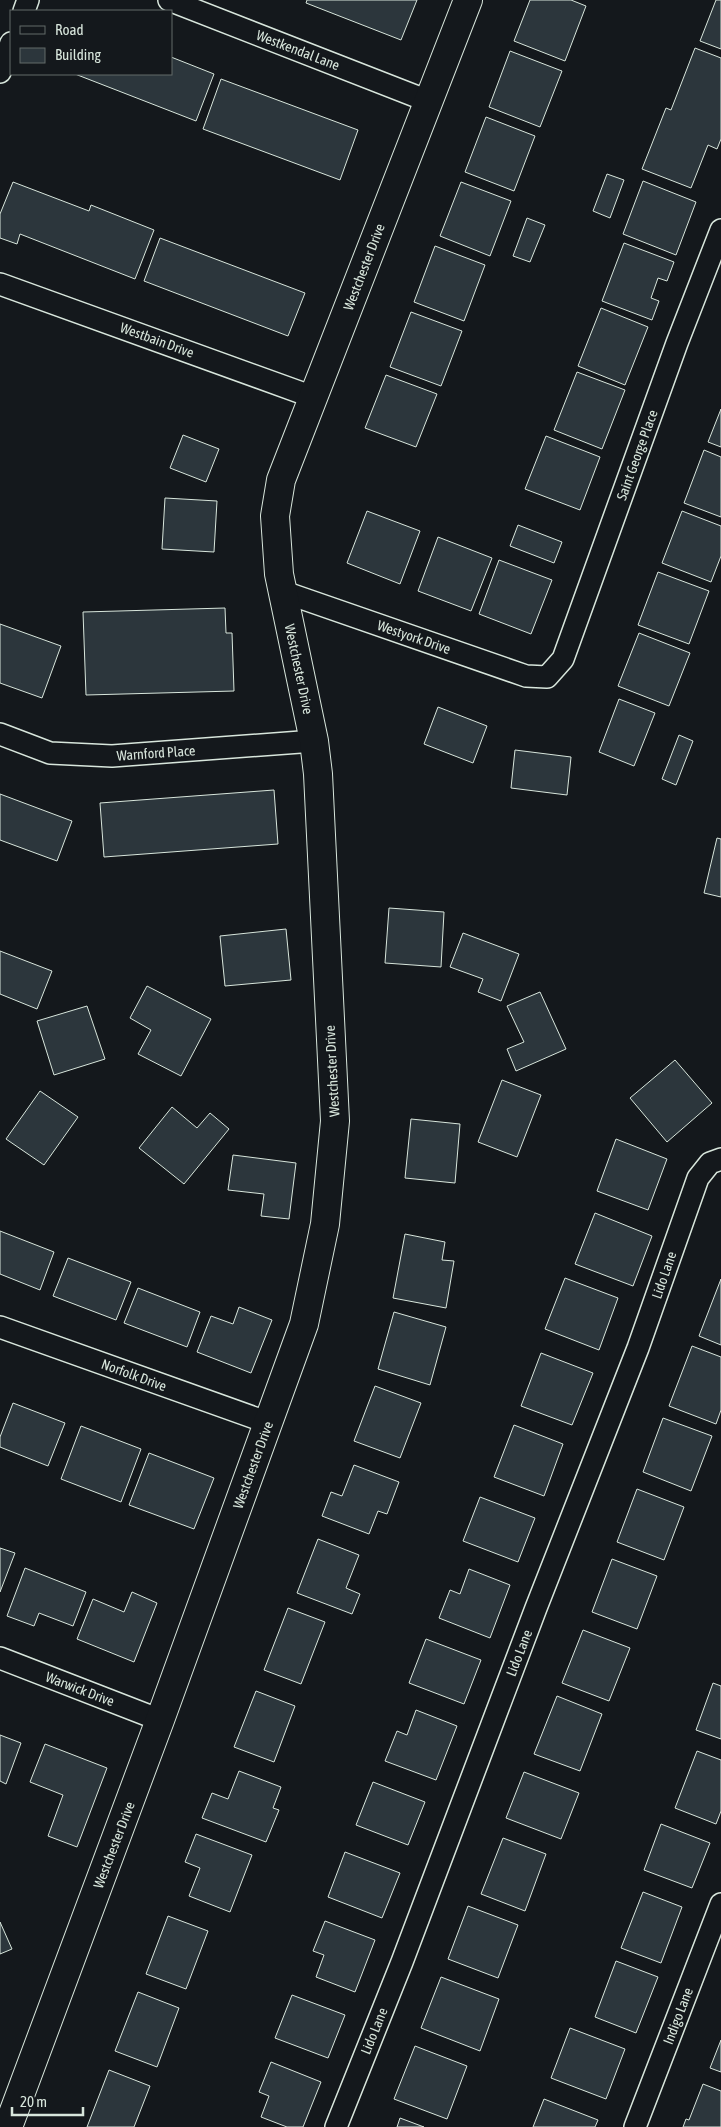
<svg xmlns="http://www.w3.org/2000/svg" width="721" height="2127" font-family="'Asap Condensed',sans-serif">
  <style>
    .building { fill: #2c363c; stroke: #d8e6dc }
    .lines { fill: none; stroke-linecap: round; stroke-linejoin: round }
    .street-casing { stroke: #d8e6dc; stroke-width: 24 }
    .secondary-casing { stroke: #d8e6dc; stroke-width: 30 }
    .street { stroke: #14181c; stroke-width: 21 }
    .secondary { stroke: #14181c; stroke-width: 28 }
    .labels { text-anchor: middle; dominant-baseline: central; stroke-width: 4; stroke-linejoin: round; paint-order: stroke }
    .street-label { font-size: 14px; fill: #d8e6dc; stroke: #14181c }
  </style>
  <rect width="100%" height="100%" fill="#14181c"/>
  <g class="building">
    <polygon points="307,0 417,0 401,40 306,3"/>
    <polygon points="530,0 571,0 586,6 565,61 514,41"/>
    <polygon points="716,0 721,0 721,49 700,41"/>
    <polygon points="695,48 721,58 721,139 717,149 708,145 691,188 642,169 666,108 671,110"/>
    <polygon points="510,51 562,71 540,127 489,107"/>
    <polygon points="171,57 214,74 196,121 75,74 171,74"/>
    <polygon points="221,79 358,130 340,180 203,129"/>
    <polygon points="486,117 535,136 514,191 465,172"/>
    <polygon points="607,174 624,180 610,218 593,211"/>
    <polygon points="643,181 696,202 676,255 623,234"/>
    <polygon points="13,182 89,211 91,205 154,230 135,279 20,234 17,244 0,238 0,214"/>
    <polygon points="461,182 511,201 490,256 440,236"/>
    <polygon points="527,218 545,225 530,262 513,256"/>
    <polygon points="160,238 305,293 288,336 144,281"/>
    <polygon points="624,243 674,262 667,281 658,278 651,298 659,301 652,320 602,301"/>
    <polygon points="435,246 485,265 464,321 414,302"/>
    <polygon points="601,308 648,327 625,385 578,366"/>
    <polygon points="411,312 462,331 441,386 390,367"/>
    <polygon points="577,372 625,390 602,449 554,430"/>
    <polygon points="386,375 437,394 416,447 365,428"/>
    <polygon points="721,409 721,447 708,442"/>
    <polygon points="183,435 219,449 206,482 170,468"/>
    <polygon points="546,436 600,457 580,510 525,489"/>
    <polygon points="704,450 721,457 721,517 684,503"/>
    <polygon points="165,498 217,501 214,552 162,549"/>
    <polygon points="367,511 420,531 400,584 347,563"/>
    <polygon points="682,511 721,526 721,556 711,582 662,563"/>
    <polygon points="518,525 562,542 554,563 510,546"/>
    <polygon points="438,537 492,558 471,611 418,591"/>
    <polygon points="499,560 552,580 531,634 479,614"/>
    <polygon points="658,572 709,591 689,644 638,625"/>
    <polygon points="225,608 226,633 232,633 234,691 86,695 83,612"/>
    <polygon points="0,624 61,646 42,698 0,683"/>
    <polygon points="639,633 690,653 669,706 618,686"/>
    <polygon points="619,699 655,713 634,766 599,752"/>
    <polygon points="438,707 487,726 473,763 424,744"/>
    <polygon points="679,735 693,741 676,785 662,779"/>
    <polygon points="515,750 571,757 567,795 511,788"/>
    <polygon points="274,790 278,844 104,857 100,803"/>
    <polygon points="0,794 72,821 57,861 0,840"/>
    <polygon points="717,838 721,839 721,897 704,893"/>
    <polygon points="389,908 444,912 441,967 385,963"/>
    <polygon points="286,929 291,980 225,986 220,936"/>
    <polygon points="463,933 519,954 501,1001 478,992 483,979 450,967"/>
    <polygon points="0,951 52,971 37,1009 0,994"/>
    <polygon points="147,986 211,1019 181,1076 138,1054 151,1030 130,1018"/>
    <polygon points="540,992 566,1049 516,1071 507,1049 524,1042 507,1006"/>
    <polygon points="87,1006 105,1059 54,1075 37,1021"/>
    <polygon points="675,1060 712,1103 667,1142 630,1098"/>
    <polygon points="502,1080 541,1095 517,1157 478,1142"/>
    <polygon points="40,1091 78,1117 44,1165 6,1139"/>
    <polygon points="172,1107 197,1128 210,1113 229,1129 184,1184 139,1148"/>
    <polygon points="411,1119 460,1124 455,1183 405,1178"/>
    <polygon points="616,1139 667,1159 648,1210 597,1191"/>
    <polygon points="233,1155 296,1163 289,1219 261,1216 264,1194 228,1190"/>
    <polygon points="595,1213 652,1236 633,1286 575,1264"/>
    <polygon points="0,1231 54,1252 40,1290 0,1274"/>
    <polygon points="405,1234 445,1242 442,1260 454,1261 446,1308 393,1298"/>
    <polygon points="68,1258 131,1282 116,1320 53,1296"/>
    <polygon points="565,1278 618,1298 599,1350 545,1329"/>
    <polygon points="721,1279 721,1345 699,1336"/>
    <polygon points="138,1288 200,1312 187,1347 124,1323"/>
    <polygon points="239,1307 272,1320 251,1373 197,1352 211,1316 233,1324"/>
    <polygon points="394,1312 446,1327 430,1385 378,1369"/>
    <polygon points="692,1346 721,1357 721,1410 716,1424 669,1406"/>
    <polygon points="541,1353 593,1373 572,1425 521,1406"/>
    <polygon points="375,1386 421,1403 400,1458 354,1441"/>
    <polygon points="13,1403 65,1423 48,1466 0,1447 0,1437"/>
    <polygon points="663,1418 712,1436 691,1491 643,1472"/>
    <polygon points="514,1425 563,1444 544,1496 494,1477"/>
    <polygon points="81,1426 141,1449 121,1502 61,1479"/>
    <polygon points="149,1453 214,1478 194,1529 129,1505"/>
    <polygon points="354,1465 399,1482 387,1514 378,1511 369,1534 322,1516 331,1492 342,1496"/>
    <polygon points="637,1489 684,1507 664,1560 617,1542"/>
    <polygon points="480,1497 535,1518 518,1562 463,1541"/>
    <polygon points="318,1539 359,1555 346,1588 360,1594 352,1614 297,1593"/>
    <polygon points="0,1548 15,1553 0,1592"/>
    <polygon points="612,1559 657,1576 637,1629 592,1612"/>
    <polygon points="25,1568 86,1592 73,1626 39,1613 34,1626 7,1616"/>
    <polygon points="469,1569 510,1585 490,1638 439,1618 450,1590 460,1594"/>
    <polygon points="132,1592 157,1603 134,1662 77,1639 93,1599 124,1612"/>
    <polygon points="288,1608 325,1622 301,1684 264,1670"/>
    <polygon points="583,1630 630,1648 609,1701 562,1683"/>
    <polygon points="426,1639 481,1660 464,1704 409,1683"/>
    <polygon points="713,1683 721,1686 721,1739 696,1730"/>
    <polygon points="256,1691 295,1706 274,1762 234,1747"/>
    <polygon points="557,1696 602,1714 580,1771 534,1754"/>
    <polygon points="416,1710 457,1726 436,1780 385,1761 397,1731 407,1735"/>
    <polygon points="0,1735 21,1743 6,1784 0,1781"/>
    <polygon points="45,1744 107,1768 77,1847 48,1836 63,1795 30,1782"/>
    <polygon points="697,1751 721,1760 721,1811 716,1824 675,1808"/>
    <polygon points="239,1771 281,1787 273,1808 279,1810 266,1842 202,1818 212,1793 228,1799"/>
    <polygon points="524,1772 579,1793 561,1839 506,1818"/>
    <polygon points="373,1782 425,1802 408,1845 356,1825"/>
    <polygon points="661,1824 710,1843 692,1888 644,1870"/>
    <polygon points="196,1834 252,1855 230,1912 189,1896 200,1868 185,1862"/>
    <polygon points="503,1838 546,1854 525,1911 481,1894"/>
    <polygon points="345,1852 400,1873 382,1918 328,1897"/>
    <polygon points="643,1892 682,1907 661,1963 621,1948"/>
    <polygon points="468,1906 518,1925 498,1978 448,1959"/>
    <polygon points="168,1916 208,1931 186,1989 146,1974"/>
    <polygon points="325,1921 375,1940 355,1992 316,1977 324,1955 313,1951"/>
    <polygon points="0,1922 12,1949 0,1954"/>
    <polygon points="616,1961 658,1977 636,2033 595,2017"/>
    <polygon points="441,1977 499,1999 480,2051 421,2028"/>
    <polygon points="138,1992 179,2008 157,2067 115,2051"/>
    <polygon points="292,1995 345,2015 328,2058 275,2038"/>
    <polygon points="570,2028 625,2049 606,2099 551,2078"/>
    <polygon points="721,2040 721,2072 710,2068"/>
    <polygon points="415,2046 467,2066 447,2119 394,2099"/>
    <polygon points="271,2062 321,2082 303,2127 287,2127 261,2117 269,2096 259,2092"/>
    <polygon points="109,2070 150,2086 134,2127 87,2127"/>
    <polygon points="703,2084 721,2091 721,2127 683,2127 686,2119 689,2120"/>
    <polygon points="544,2099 598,2120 595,2127 533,2127"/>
    <polygon points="400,2118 424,2127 397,2127"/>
  </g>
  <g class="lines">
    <defs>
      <g id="street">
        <polyline points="169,0 428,101"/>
        <polyline points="24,11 28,0"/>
        <polyline points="0,72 11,43"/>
        <polyline points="0,284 313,397"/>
        <polyline points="281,591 526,676 547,677 563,659 677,343 721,230"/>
        <polyline points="0,734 50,753 112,756 314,741"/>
        <polyline points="0,1327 269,1423"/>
        <polyline points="0,1658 160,1720"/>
        <polyline points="336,2127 402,1962 536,1608 638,1348 698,1178 710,1163 721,1159"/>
        <polyline points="635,2127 721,1904"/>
      </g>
      <polyline id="secondary" points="8,2127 160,1720 304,1324 325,1224 335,1121 318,774 314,741 279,574 275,516 281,480 468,0"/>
    </defs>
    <use href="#street" class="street-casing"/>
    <use href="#secondary" class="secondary-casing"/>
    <use href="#street" class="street"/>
    <use href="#secondary" class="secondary"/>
  </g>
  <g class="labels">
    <g class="street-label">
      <text transform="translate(298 50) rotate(21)">Westkendal Lane</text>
      <text transform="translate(364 267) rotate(-69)">Westchester Drive</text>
      <text transform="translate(157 340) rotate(20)">Westbain Drive</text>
      <text transform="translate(637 455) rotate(-70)">Saint George Place</text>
      <text transform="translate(414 637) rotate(19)">Westyork Drive</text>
      <text transform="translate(299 669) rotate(78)">Westchester Drive</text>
      <text transform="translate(156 753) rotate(-4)">Warnford Place</text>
      <text transform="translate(332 1071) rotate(-93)">Westchester Drive</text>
      <text transform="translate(664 1275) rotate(-71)">Lido Lane</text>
      <text transform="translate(134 1375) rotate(20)">Norfolk Drive</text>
      <text transform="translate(253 1465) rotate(-70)">Westchester Drive</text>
      <text transform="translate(519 1653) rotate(-69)">Lido Lane</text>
      <text transform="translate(80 1689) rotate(21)">Warwick Drive</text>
      <text transform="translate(114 1845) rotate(-69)">Westchester Drive</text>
      <text transform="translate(678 2016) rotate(-69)">Indigo Lane</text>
      <text transform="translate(374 2031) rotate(-68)">Lido Lane</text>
    </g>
  </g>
  <rect x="10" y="10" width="162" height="65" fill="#14181c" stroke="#626a69"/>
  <rect x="20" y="26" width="25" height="8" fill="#14181c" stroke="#626a69"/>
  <text x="55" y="35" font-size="15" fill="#d8e6dc">Road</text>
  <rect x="20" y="48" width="25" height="15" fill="#2c363c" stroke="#626a69"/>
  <text x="55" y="60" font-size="15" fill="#d8e6dc">Building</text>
  <path d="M12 2107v8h71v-8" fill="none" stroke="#d8e6dc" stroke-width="2.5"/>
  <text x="20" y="2107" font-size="15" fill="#d8e6dc" stroke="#14181c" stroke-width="4" paint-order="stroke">20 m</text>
</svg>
